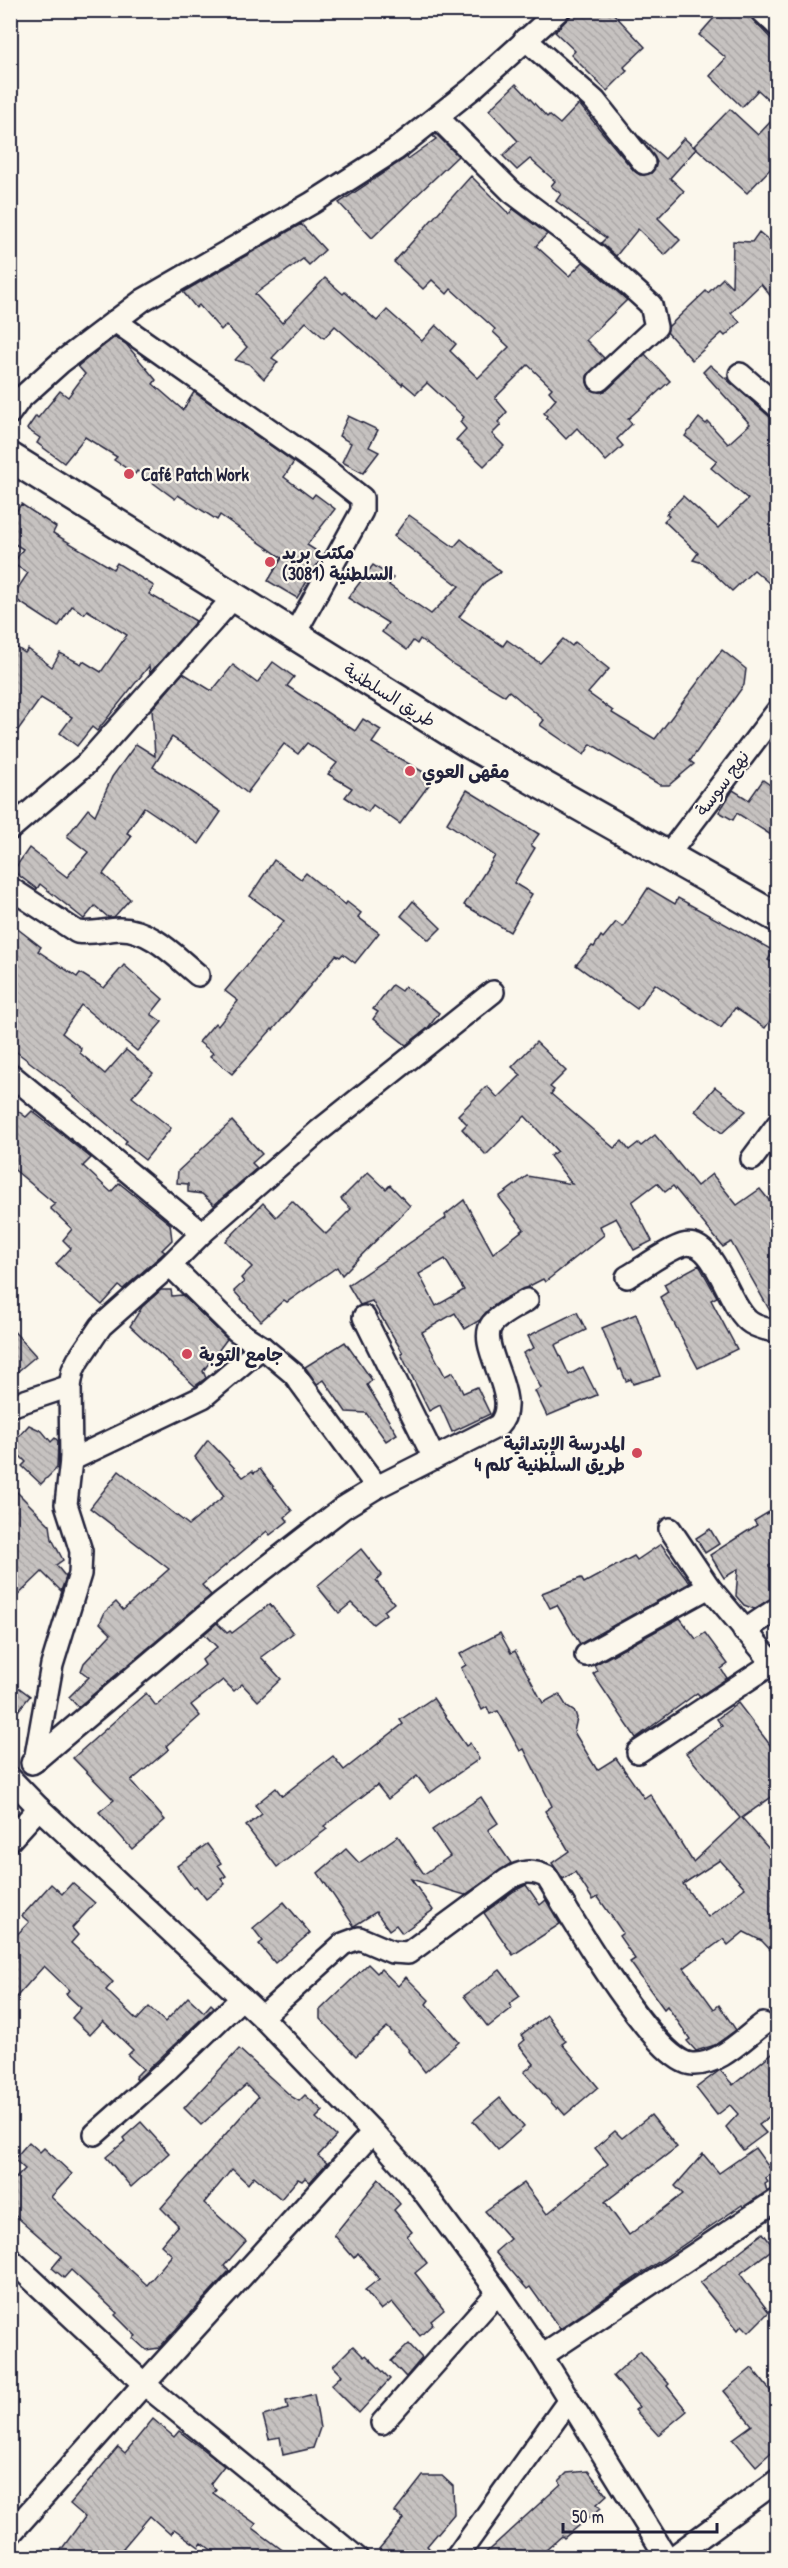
<svg xmlns="http://www.w3.org/2000/svg" width="788" height="2568" font-family="'Patrick Hand','Playpen Sans Arabic',sans-serif">
  <style>
    .building { fill: url(#building-back-hatch); stroke: #22223b; stroke-width: 1.5; fill-rule: evenodd }
    .lines { fill: none; stroke-linecap: round; stroke-linejoin: round }
    .minor-casing { stroke: #22223b; stroke-width: 26 }
    .secondary-casing { stroke: #22223b; stroke-width: 33 }
    .minor { stroke: #fbf7ec; stroke-width: 21 }
    .secondary { stroke: #fbf7ec; stroke-width: 28 }
    .poi-dot { fill: #d1495b; stroke: #fbf7ec; stroke-width: 2 }
    .labels { text-anchor: middle; dominant-baseline: central; stroke-width: 4.5; stroke-linejoin: round; paint-order: stroke }
    .poi-label { font-size: 18px; font-weight: bold; fill: #22223b; stroke: #fbf7ec; text-anchor: start }
    .street-label { font-size: 18px; fill: #22223b; stroke: #fbf7ec }
  </style>
  <defs>
    <pattern id="building-back-hatch" width="6" height="6" patternUnits="userSpaceOnUse" patternTransform="scale(1.5)"><rect width="6" height="6" fill="#c6c2c0"/><path d="M-1 5l2 2M0 0l6 6M5-1l2 2" fill="none" stroke="#aaa6a6"/></pattern>
  </defs>
  <rect width="100%" height="100%" fill="#fbf7ec"/>
  <filter id="ink" filterUnits="userSpaceOnUse"><feTurbulence type="fractalNoise" baseFrequency=".0167" numOctaves="2"/><feDisplacementMap in="SourceGraphic" scale="12" xChannelSelector="R" yChannelSelector="G"/><feConvolveMatrix kernelMatrix="1 2 1 2 8 2 1 2 1" color-interpolation-filters="sRGB"/></filter>
  <g filter="url(#ink)">
    <g class="building">
      <polygon points="576,10 610,10 645,47 624,67 627,71 607,91 571,55 575,51 555,32"/>
      <polygon points="721,10 749,10 752,19 777,45 777,93 770,101 758,90 742,107 710,76 726,58 699,35"/>
      <polygon points="516,84 547,117 549,115 560,124 579,104 634,171 640,175 651,173 657,162 639,136 665,159 684,138 696,149 670,178 684,191 658,218 680,240 665,255 638,229 616,256 601,243 606,238 556,201 561,194 551,186 555,181 530,159 517,170 503,156 518,141 489,110"/>
      <polygon points="730,109 758,135 777,115 777,162 747,193 694,146"/>
      <polygon points="436,134 458,156 372,238 339,203 407,157 408,159 436,139 433,136"/>
      <polygon points="471,176 509,214 513,209 547,234 536,246 569,276 583,262 627,300 586,340 604,358 587,376 587,382 590,389 601,392 607,390 645,354 670,381 628,419 632,424 617,439 623,446 606,461 577,428 566,439 546,418 547,416 544,413 556,399 549,391 552,388 528,365 495,398 507,412 498,422 501,425 492,434 504,446 484,466 456,440 466,429 460,422 464,417 427,383 416,394 403,383 402,385 335,326 324,338 306,322 272,358 278,362 264,379 249,364 235,360 247,347 226,325 221,330 199,305 196,308 183,292 301,224 325,250 309,265 303,259 255,294 282,323 325,278 343,294 345,292 377,321 387,310 422,341 436,325 456,344 450,351 478,378 509,347 493,332 495,329 451,289 447,294 432,280 423,289 394,262"/>
      <polygon points="759,232 777,247 777,304 761,284 731,313 740,322 725,336 722,333 692,360 667,332 668,327 706,291 708,293 723,278 732,287 733,241 752,242"/>
      <polygon points="115,337 126,344 156,380 153,384 183,410 194,392 294,462 284,477 312,498 315,494 335,509 307,545 323,555 297,598 268,581 282,558 220,515 217,520 178,495 175,499 137,471 135,474 114,460 117,457 85,437 64,463 37,443 40,438 27,429 36,416 38,418 60,391 68,397 85,374 78,366"/>
      <polygon points="710,365 777,423 777,590 754,570 732,591 703,563 693,560 698,553 664,521 669,516 666,514 683,496 718,528 748,499 711,468 717,461 685,436 699,418 706,424 708,422 728,444 750,424 703,372"/>
      <polygon points="348,416 378,430 369,447 379,452 363,473 342,462 351,443 339,436"/>
      <polygon points="21,504 56,527 53,533 113,569 117,563 154,586 149,594 196,621 150,673 149,666 97,731 92,727 77,746 60,733 72,717 41,698 10,741 10,643 25,653 28,649 52,667 60,653 81,664 83,661 101,672 127,635 87,610 84,614 72,606 58,627 12,597 28,573 13,564 23,549 10,541 10,521"/>
      <polygon points="409,515 454,547 461,539 501,572 485,582 459,617 503,646 507,640 540,663 563,639 572,646 575,642 609,669 588,693 613,711 612,713 655,739 722,650 746,669 744,685 690,761 694,764 669,785 660,785 591,744 584,755 540,725 544,720 509,691 505,696 454,665 420,639 417,644 413,641 407,650 382,632 388,623 348,598 373,565 393,578 389,585 431,614 459,586 394,536"/>
      <polygon points="273,662 294,677 287,686 355,731 363,719 381,730 372,743 434,778 400,824 373,805 368,812 345,797 352,788 328,774 337,763 307,743 298,754 284,744 247,793 195,752 172,737 153,767 221,812 199,844 144,807 127,833 132,836 103,874 130,899 114,917 108,917 95,906 84,919 40,884 37,889 13,871 29,848 67,877 88,852 67,836 88,809 95,815 112,777 136,744 155,756 152,709 183,673 212,691 233,665 257,683"/>
      <polygon points="763,780 777,790 777,839 737,813 733,820 719,812 733,790 749,800"/>
      <polygon points="467,790 539,834 531,845 535,848 514,883 532,894 510,932 464,905 495,856 447,823"/>
      <polygon points="274,860 301,879 306,873 345,905 347,902 361,913 358,917 379,933 355,963 343,954 340,957 336,955 273,1030 272,1029 232,1074 210,1056 213,1053 199,1042 215,1023 218,1026 238,1001 225,991 284,921 250,896"/>
      <polygon points="648,888 675,904 678,898 774,951 768,960 777,965 777,1011 765,1028 735,1008 721,1028 655,984 637,1009 576,965 592,946 594,947 601,936 603,938 616,922 623,927"/>
      <polygon points="413,901 441,928 429,940 401,916"/>
      <polygon points="10,923 41,947 38,951 77,977 80,973 104,988 124,965 163,999 151,1014 162,1022 137,1051 81,1005 62,1033 81,1048 80,1053 105,1074 126,1050 153,1073 132,1097 171,1128 145,1160 125,1144 127,1141 69,1092 10,1047"/>
      <polygon points="392,985 401,991 405,986 439,1013 428,1028 406,1045 373,1019 378,1012 373,1009"/>
      <path d="M 536,1042 L 566,1071 L 550,1087 L 554,1090 L 551,1094 L 614,1148 L 622,1141 L 629,1150 L 638,1143 L 641,1146 L 655,1135 L 697,1186 L 712,1174 L 737,1205 L 760,1189 L 777,1210 L 777,1319 L 774,1318 L 731,1242 L 723,1247 L 673,1186 L 665,1192 L 657,1183 L 632,1202 L 652,1241 L 634,1250 L 616,1218 L 600,1226 L 604,1235 L 545,1282 L 543,1279 L 502,1300 L 487,1311 L 480,1320 L 465,1329 L 455,1313 L 422,1332 L 445,1376 L 453,1372 L 463,1393 L 477,1387 L 490,1414 L 452,1432 L 440,1405 L 429,1411 L 401,1354 L 403,1353 L 372,1301 L 360,1305 L 348,1285 L 446,1218 L 445,1215 L 464,1200 L 493,1253 L 524,1229 L 499,1197 L 527,1176 L 572,1184 L 550,1156 L 557,1151 L 525,1116 L 486,1155 L 462,1129 L 467,1124 L 458,1115 L 487,1086 L 498,1098 L 521,1075 L 512,1067 ZM 445,1259 L 464,1290 L 436,1306 L 419,1274 Z"/>
      <polygon points="715,1087 746,1111 722,1133 695,1111"/>
      <polygon points="10,1105 26,1117 32,1111 91,1158 83,1166 111,1192 119,1183 170,1224 172,1240 162,1250 165,1252 123,1289 119,1286 102,1305 56,1264 71,1248 63,1240 72,1229 50,1208 55,1204 10,1166"/>
      <polygon points="232,1121 262,1154 252,1163 257,1168 214,1205 202,1194 188,1192 188,1184 177,1183 178,1171"/>
      <polygon points="368,1172 386,1189 390,1185 410,1206 342,1275 337,1267 287,1302 284,1300 261,1321 234,1291 244,1282 241,1278 252,1267 226,1241 263,1203 276,1217 292,1201 326,1234 351,1209 341,1199"/>
      <polygon points="699,1265 717,1297 711,1300 737,1349 698,1368 660,1297 668,1292 664,1284"/>
      <polygon points="161,1290 171,1290 172,1296 182,1295 227,1339 203,1371 206,1378 195,1386 130,1326 142,1307"/>
      <polygon points="577,1312 586,1330 555,1345 569,1375 583,1367 597,1395 547,1416 535,1391 541,1388 523,1353 534,1348 528,1336"/>
      <polygon points="636,1314 660,1376 633,1384 631,1379 626,1381 621,1369 619,1370 602,1328"/>
      <polygon points="10,1327 36,1356 10,1378"/>
      <polygon points="345,1342 372,1380 367,1385 397,1434 386,1441 366,1413 346,1412 324,1380 317,1384 305,1367"/>
      <polygon points="29,1425 42,1431 51,1442 55,1438 58,1441 57,1468 41,1484 22,1466 26,1462 10,1446"/>
      <polygon points="208,1440 243,1477 252,1471 254,1473 260,1469 292,1511 285,1517 288,1521 270,1535 267,1531 202,1585 211,1595 78,1707 69,1697 89,1677 81,1671 84,1663 111,1634 100,1623 105,1612 116,1602 123,1610 169,1569 90,1508 119,1471 189,1525 224,1496 195,1457"/>
      <polygon points="10,1485 50,1525 52,1539 63,1560 56,1565 66,1577 61,1591 42,1572 10,1603"/>
      <polygon points="777,1507 777,1560 769,1566 777,1578 777,1595 754,1609 744,1605 736,1596 738,1569 724,1578 710,1555 757,1525 754,1521"/>
      <polygon points="710,1529 719,1544 705,1553 696,1538"/>
      <polygon points="661,1544 690,1583 580,1644 557,1605 550,1608 542,1593 581,1578 584,1583 634,1556 637,1560"/>
      <polygon points="361,1549 382,1575 376,1581 394,1603 384,1611 386,1614 373,1624 351,1603 339,1613 317,1586"/>
      <polygon points="270,1604 293,1633 261,1657 281,1679 258,1701 242,1684 234,1691 223,1680 191,1705 200,1716 166,1746 169,1749 131,1781 165,1820 132,1849 99,1812 114,1800 73,1758 146,1693 156,1706 205,1665 202,1660 217,1647 204,1634 217,1623 227,1633 230,1631 232,1633"/>
      <polygon points="680,1618 696,1639 705,1633 728,1664 721,1669 727,1678 700,1696 697,1693 636,1738 593,1674 597,1671 594,1665"/>
      <path d="M 500,1633 L 511,1653 L 515,1651 L 543,1703 L 559,1694 L 567,1707 L 575,1712 L 577,1718 L 574,1732 L 597,1770 L 616,1758 L 644,1798 L 650,1794 L 693,1862 L 740,1818 L 686,1753 L 722,1726 L 717,1719 L 738,1703 L 777,1754 L 777,1793 L 742,1818 L 777,1858 L 777,1957 L 762,1941 L 744,1932 L 728,1945 L 723,1939 L 684,1968 L 714,2009 L 719,2005 L 736,2030 L 715,2045 L 696,2051 L 687,2041 L 690,2039 L 667,2006 L 664,2009 L 630,1962 L 635,1959 L 619,1936 L 623,1933 L 598,1897 L 593,1900 L 575,1872 L 563,1879 L 552,1863 L 569,1851 L 545,1811 L 552,1806 L 524,1749 L 520,1751 L 498,1711 L 490,1714 L 487,1707 L 482,1710 L 461,1668 L 466,1665 L 460,1654 ZM 720,1860 L 745,1888 L 708,1917 L 683,1884 Z"/>
      <polygon points="10,1681 30,1696 10,1721"/>
      <polygon points="433,1698 466,1746 470,1743 479,1759 430,1793 417,1776 388,1799 377,1785 324,1826 327,1829 277,1867 246,1826 262,1814 255,1805 276,1788 282,1796 333,1756 344,1770 403,1724 400,1720"/>
      <polygon points="481,1797 498,1823 488,1830 511,1863 465,1895 411,1879 433,1910 402,1933 396,1925 389,1930 376,1912 354,1926 318,1873 346,1849 359,1863 398,1836 424,1874 450,1856 432,1830"/>
      <polygon points="207,1844 221,1863 218,1865 226,1876 221,1879 225,1884 206,1899 196,1886 193,1888 177,1866"/>
      <polygon points="72,1883 95,1903 72,1928 78,1935 71,1943 113,1982 106,1990 137,2020 149,2007 165,2022 188,1997 204,2012 211,2004 214,2007 137,2080 135,2077 143,2069 128,2055 133,2050 103,2021 90,2035 72,2018 81,2008 66,1994 69,1990 44,1966 10,2004 10,1942 29,1922 22,1916 51,1884 62,1894"/>
      <polygon points="526,1885 540,1905 546,1900 560,1924 513,1955 484,1913 514,1891"/>
      <polygon points="284,1902 310,1933 275,1963 259,1944 263,1941 253,1928"/>
      <polygon points="368,1964 377,1973 381,1969 398,1986 406,1977 429,2000 426,2004 459,2042 425,2072 409,2051 410,2050 387,2027 356,2056 320,2019 320,2010"/>
      <polygon points="500,1970 520,1996 509,2004 512,2008 488,2027 464,1996"/>
      <polygon points="547,2015 566,2041 562,2044 598,2087 565,2115 558,2107 557,2109 524,2072 534,2064 519,2045 525,2040 521,2035"/>
      <polygon points="239,2049 292,2097 299,2101 305,2095 323,2111 316,2118 336,2136 318,2156 327,2163 310,2182 305,2178 302,2181 298,2179 281,2199 254,2176 248,2184 232,2169 204,2203 246,2241 224,2266 229,2271 159,2348 146,2350 133,2338 136,2336 115,2315 117,2313 71,2270 64,2278 52,2268 62,2256 10,2211 10,2184 25,2169 14,2159 29,2142 40,2152 44,2148 72,2174 51,2197 147,2285 172,2255 161,2245 178,2225 161,2208 258,2097 246,2085 201,2125 184,2108"/>
      <polygon points="777,2049 777,2112 759,2125 766,2133 743,2150 726,2127 738,2114 730,2105 717,2115 696,2088 720,2070 733,2085"/>
      <polygon points="500,2098 524,2127 498,2150 473,2121"/>
      <polygon points="651,2115 677,2147 605,2202 629,2235 683,2194 675,2186 703,2154 719,2173 755,2148 773,2173 765,2178 768,2182 765,2184 767,2191 743,2207 742,2205 560,2329 530,2287 527,2289 495,2252 510,2239 485,2211 524,2183 547,2214 608,2164 595,2148 615,2131 622,2138"/>
      <polygon points="141,2122 169,2153 131,2187 106,2157 125,2141 123,2138"/>
      <polygon points="379,2179 400,2204 394,2210 412,2232 407,2236 427,2263 415,2273 444,2310 431,2321 433,2324 420,2336 392,2302 381,2310 365,2290 379,2279 358,2253 354,2258 334,2235"/>
      <polygon points="763,2233 774,2248 740,2274 769,2312 749,2332 742,2325 738,2330 700,2283"/>
      <polygon points="409,2344 422,2358 406,2377 391,2361"/>
      <polygon points="353,2346 364,2357 366,2355 390,2379 359,2413 331,2385 342,2375 333,2366"/>
      <polygon points="640,2351 669,2384 667,2386 687,2411 658,2435 635,2410 639,2407 613,2376"/>
      <polygon points="752,2368 777,2399 777,2447 756,2466 733,2439 752,2425 724,2391"/>
      <polygon points="314,2394 320,2428 313,2448 283,2455 280,2437 269,2439 263,2416 288,2409 286,2401"/>
      <polygon points="153,2419 174,2437 179,2431 224,2466 210,2484 216,2489 213,2493 256,2524 253,2528 293,2558 222,2558 202,2543 199,2547 174,2529 170,2534 150,2516 123,2548 137,2558 55,2558 85,2517 70,2504 118,2447 125,2453"/>
      <polygon points="588,2471 607,2495 597,2504 601,2508 564,2538 562,2536 537,2558 480,2558 561,2484 559,2481 567,2473"/>
      <polygon points="423,2476 442,2476 453,2486 454,2514 427,2546 438,2558 389,2558 379,2549 404,2519 395,2512"/>
    </g>
    <g class="lines">
      <defs>
        <g id="minor">
          <polyline points="761,10 778,26"/>
          <polyline points="525,39 595,101 644,163"/>
          <polyline points="437,117 512,192 598,257 651,305 656,327 599,380"/>
          <polyline points="115,321 324,468 362,498 362,511 294,635"/>
          <polyline points="740,374 778,407"/>
          <polyline points="10,413 20,399 60,363 143,300 312,203 395,150 473,88 559,10"/>
          <polyline points="10,829 86,764 234,597"/>
          <polyline points="667,856 778,710"/>
          <path d="M 10,888 L 77,932 C 92,934 105,930 119,929 C 150,928 176,957 198,975"/>
          <polyline points="10,1074 202,1233 170,1265 101,1326 78,1360 73,1370 70,1386 71,1460 66,1504 81,1551 80,1574 52,1665 35,1761"/>
          <polyline points="752,1159 778,1124"/>
          <polyline points="202,1233 320,1130 493,992"/>
          <polyline points="170,1265 237,1331 262,1347 294,1374 377,1487"/>
          <path d="M 627,1277 C 643,1268 666,1250 683,1245 C 716,1236 727,1308 751,1323 C 759,1328 769,1330 778,1332"/>
          <polyline points="364,1317 434,1458"/>
          <polyline points="10,1406 70,1386"/>
          <polyline points="71,1460 203,1397 262,1347"/>
          <polyline points="670,1529 709,1587 778,1669"/>
          <polyline points="744,1631 778,1608"/>
          <polyline points="586,1655 709,1587"/>
          <polyline points="638,1752 773,1663"/>
          <path d="M 32,1763 L 222,1602 L 343,1508 L 377,1487 L 498,1426 C 525,1399 475,1346 492,1324 C 500,1314 516,1307 527,1300"/>
          <polyline points="10,1778 39,1808 262,2017 373,2132 412,2176 498,2292 542,2356 667,2558"/>
          <polyline points="10,1840 39,1808"/>
          <path d="M 262,2017 L 343,1944 L 359,1938 L 392,1952 L 408,1953 L 507,1880 C 521,1871 531,1869 547,1877 C 568,1912 655,2062 692,2064 C 718,2066 744,2038 763,2024"/>
          <polyline points="95,2134 165,2072 242,1998"/>
          <polyline points="10,2259 144,2384 373,2132"/>
          <polyline points="542,2356 778,2199"/>
          <polyline points="382,2423 498,2292"/>
          <polyline points="10,2534 144,2384 357,2558"/>
          <polyline points="456,2558 569,2400"/>
          <polyline points="672,2558 778,2480"/>
        </g>
        <polyline id="secondary" points="10,457 468,743 778,918"/>
      </defs>
      <use href="#minor" class="minor-casing"/>
      <use href="#secondary" class="secondary-casing"/>
      <use href="#minor" class="minor"/>
      <use href="#secondary" class="secondary"/>
    </g>
  </g>
  <g class="poi-dot">
    <circle cx="129" cy="474" r="6"/>
    <circle cx="270" cy="562" r="6"/>
    <circle cx="410" cy="771" r="6"/>
    <circle cx="187" cy="1354" r="6"/>
    <circle cx="637" cy="1453" r="6"/>
  </g>
  <g class="labels">
    <g class="poi-label">
      <text x="141" y="474">Café Patch Work</text>
      <text x="282" y="552">مكتب بريد<tspan x="282" dy="21">السلطنية (3081)</tspan></text>
      <text x="422" y="771">مقهى العوي</text>
      <text x="199" y="1354">جامع التوبة</text>
      <text x="625" y="1443" text-anchor="end">المدرسة الإبتدائية<tspan x="625" dy="21">طريق السلطنية كلم 4</tspan></text>
    </g>
    <g class="street-label">
      <text transform="translate(390 695) rotate(32)">طريق السلطنية</text>
      <text transform="translate(722 783) rotate(-53)">نهج سوسة</text>
    </g>
  </g>
  <rect width="788" height="2568" fill="none" stroke="#fbf7ec" stroke-width="36"/>
  <rect x="18" y="18" width="752" height="2532" fill="none" stroke="#22223b" stroke-width="2" filter="url(#ink)"/>
  <path d="M563 2523v9h154v-9" fill="none" stroke="#22223b" stroke-width="3"/>
  <text x="572" y="2523" font-size="18" fill="#22223b" stroke="#fbf7ec" stroke-width="4.5" paint-order="stroke">50 m</text>
</svg>
